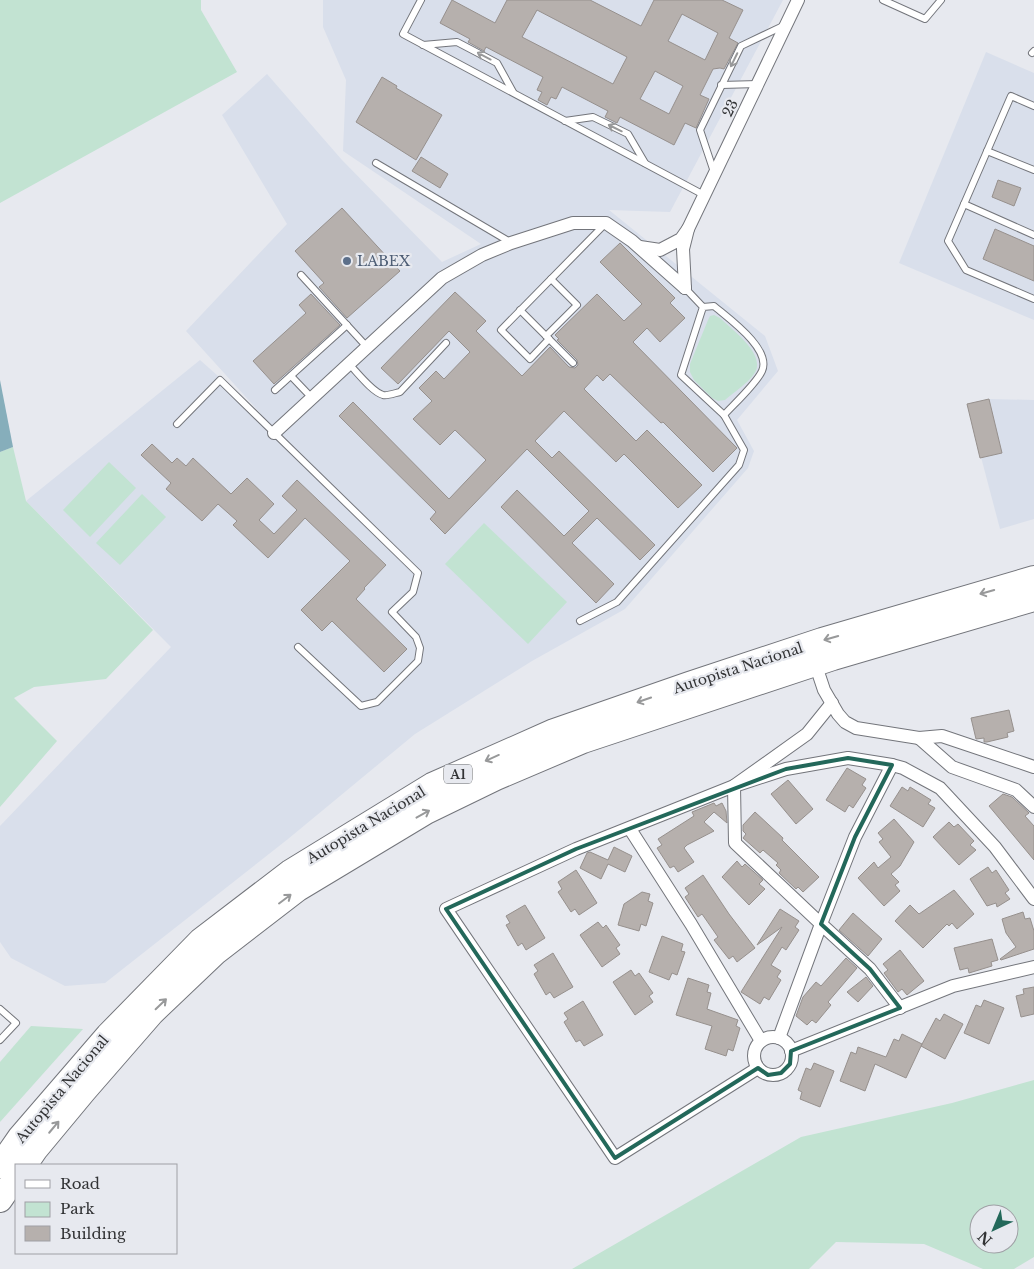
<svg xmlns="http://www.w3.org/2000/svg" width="1034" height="1269" font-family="'Libre Baskerville',serif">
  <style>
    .built { fill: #d9dfeb }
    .green { fill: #c2e3d2; fill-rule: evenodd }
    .water { fill: #86aebb }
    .building { fill: #b6b0ad; stroke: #96908d; fill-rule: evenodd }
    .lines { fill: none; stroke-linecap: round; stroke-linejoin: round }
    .service-casing { stroke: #73757b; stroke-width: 8 }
    .minor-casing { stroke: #73757b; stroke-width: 14 }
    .motorway-casing { stroke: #73757b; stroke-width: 26 }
    .service { stroke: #fff; stroke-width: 6 }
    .minor { stroke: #fff; stroke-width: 12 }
    .motorway { stroke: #fff; stroke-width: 24 }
    .oneway { stroke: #98999a }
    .marked { fill: none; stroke: #23685a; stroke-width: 4; stroke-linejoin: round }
    .service-dot { fill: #5c6f8a; stroke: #e7e9ef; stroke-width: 2 }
    .labels { text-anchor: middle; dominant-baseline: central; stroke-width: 4.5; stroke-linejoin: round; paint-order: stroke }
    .shield { fill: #e7e9ef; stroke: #686a6d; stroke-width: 1 }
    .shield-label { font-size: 12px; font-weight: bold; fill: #323335 }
    .street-label { font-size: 14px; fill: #323335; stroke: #e7e9ef }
    .service-label { font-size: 14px; fill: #4e5e75; stroke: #e7e9ef; text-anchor: start }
  </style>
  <rect width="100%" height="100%" fill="#e7e9ef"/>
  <g class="built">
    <polygon points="323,0 783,0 670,212 609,210 765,336 778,371 737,420 754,451 748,468 625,609 532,661 415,734 288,839 105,983 65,986 11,958 0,942 0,826 171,647 26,501 200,360 263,416 186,331 287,224 222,115 267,74 342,160 442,262 481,244 343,151 346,80 323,27"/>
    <polygon points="986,52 1034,73 1034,320 899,263"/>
    <polygon points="989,399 1034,400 1034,519 1000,529 967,404"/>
  </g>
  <g class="green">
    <polygon points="0,0 201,0 201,10 237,72 0,203"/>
    <path d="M 714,315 L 720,318 C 731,329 768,355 754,374 C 747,384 734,392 725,400 L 718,401 L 712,398 L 694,380 L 690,372 L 690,364 L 708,320 L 710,316 Z"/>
    <polygon points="13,447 26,501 153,630 106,679 34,687 14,698 57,741 0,807 0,452"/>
    <polygon points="109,462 136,488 90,537 63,510"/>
    <polygon points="142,494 166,517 120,565 96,543"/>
    <polygon points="484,523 567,602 528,644 445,564"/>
    <polygon points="31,1026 83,1029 0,1122 0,1062"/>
    <path d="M 1034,1080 L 1034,1257 L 1014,1269 L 983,1269 L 924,1244 L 836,1242 L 809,1269 L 572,1269 L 801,1137 L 952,1103 ZM 979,1214 L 1009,1214 L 1009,1244 L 979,1244 Z"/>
  </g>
  <polygon class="water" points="0,380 13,447 0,452"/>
  <g class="building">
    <path d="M 452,0 L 495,23 L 507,0 L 590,0 L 641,26 L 654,0 L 722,0 L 743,10 L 729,38 L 738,43 L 724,69 L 720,68 L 713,69 L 700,95 L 709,99 L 696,128 L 685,123 L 674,145 L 620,117 L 617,123 L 605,117 L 608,111 L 562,87 L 556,99 L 551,97 L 547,105 L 538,100 L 542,92 L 537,90 L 543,77 L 486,47 L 484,51 L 468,42 L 470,39 L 440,23 ZM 537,10 L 627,57 L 613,84 L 522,37 ZM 682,14 L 718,33 L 705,60 L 668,41 ZM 655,71 L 683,86 L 669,114 L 640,99 Z"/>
    <polygon points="382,77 397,86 396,88 442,115 416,160 356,122"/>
    <polygon points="421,157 448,174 440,188 412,171"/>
    <polygon points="998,180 1021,188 1014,206 992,197"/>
    <polygon points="342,208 400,271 347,318 319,287 324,283 295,251"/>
    <polygon points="995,229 1034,246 1034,281 983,259"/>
    <polygon points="620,243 675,298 670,303 685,318 660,342 647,328 633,342 737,448 713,472 663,422 661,423 610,374 603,381 597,375 584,389 636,441 647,430 702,485 678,508 624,454 616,462 564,411 535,441 552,458 559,451 655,545 640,560 597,518 572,543 614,584 596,603 501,507 517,490 564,536 589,511 527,449 445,534 430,519 436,512 339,416 353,402 449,499 486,460 455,430 440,445 413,419 432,401 419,388 436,371 444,379 470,352 449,331 398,384 381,368 455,292 486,321 476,331 522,376 550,347 569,367 575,368 578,365 577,360 557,340 559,339 555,335 597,294 624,321 642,304 600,262"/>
    <polygon points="311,294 340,325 274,384 253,361 306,313 299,305"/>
    <polygon points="989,399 1002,453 980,458 967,404"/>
    <polygon points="152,444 172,463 177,458 186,466 193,458 231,494 247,478 274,504 259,520 274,534 297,510 282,496 297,480 386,565 364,588 365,589 356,599 407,649 384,672 332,621 322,631 301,610 350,561 305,518 268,558 233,525 237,521 218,504 202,521 166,489 171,483 141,455"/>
    <polygon points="1009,710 1014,731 1007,733 1008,737 987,742 984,742 984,738 976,739 971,718"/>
    <polygon points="847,768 866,779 862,785 866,788 853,808 849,805 845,812 826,800"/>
    <polygon points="788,780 813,809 796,824 771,794"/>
    <polygon points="902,787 908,791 910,787 931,800 928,804 935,808 923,827 890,806"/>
    <polygon points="1003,794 1012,797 1029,813 1025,816 1034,826 1034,860 989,806"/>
    <polygon points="714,803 716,806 722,803 726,811 727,823 714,812 704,822 714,831 687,845 684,848 694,862 678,872 674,866 670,868 657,848 662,845 658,839 694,816 692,812"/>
    <polygon points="755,812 783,838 782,840 819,877 803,892 798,887 796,889 779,873 781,870 776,865 778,863 763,850 760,853 743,838 746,834 743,831 743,825"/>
    <polygon points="894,819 914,842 900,866 891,874 899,882 895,885 900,891 884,906 858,878 874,862 878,868 891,857 879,842 883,839 878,833"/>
    <polygon points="949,822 954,827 958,824 974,841 970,845 976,850 959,865 933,837"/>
    <polygon points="614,847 632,856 625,872 608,864 601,879 580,868 587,853 590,852 608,860"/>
    <polygon points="737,861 742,867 745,864 763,880 759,884 765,889 749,905 722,877"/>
    <polygon points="988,867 992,873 996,870 1009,890 1005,893 1010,899 997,907 996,903 987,906 970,879"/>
    <polygon points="576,870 597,903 579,915 575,909 571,912 558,892 562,889 558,882"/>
    <polygon points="703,875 729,914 755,948 737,962 733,956 729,959 714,940 718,937 702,914 698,917 685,897 689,894 685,888"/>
    <polygon points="954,890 974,914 957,929 952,923 949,926 947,924 923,948 895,921 910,905 919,914"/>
    <polygon points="642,892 650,894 648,901 653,903 646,926 641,924 639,931 618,925 624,904"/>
    <polygon points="525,905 545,938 526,950 522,943 518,946 506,925 510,923 506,916"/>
    <polygon points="780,909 799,921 795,927 799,930 786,950 782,947 771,965 781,971 777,977 781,980 769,1000 764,997 760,1004 741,992 782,927 757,945"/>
    <polygon points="1023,912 1025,919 1030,918 1034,931 1034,949 1001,960 1000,959 1016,947 1006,933 1002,919"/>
    <polygon points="853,913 882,939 868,956 839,930"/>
    <polygon points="598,922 603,928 606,925 620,945 616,948 620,954 602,967 580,935"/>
    <polygon points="662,936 683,944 681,951 685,952 677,975 672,973 669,980 649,972"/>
    <polygon points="992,939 998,960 991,962 992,966 969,973 968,968 960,970 954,948"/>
    <polygon points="900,950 924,981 907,995 902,989 898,992 884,973 888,970 883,964"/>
    <polygon points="553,953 573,987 554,998 550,992 546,995 534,974 538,971 534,965"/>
    <polygon points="846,958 857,968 828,1002 831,1005 816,1023 812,1020 807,1025 796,1016 803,997 816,982 821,986"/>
    <polygon points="631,970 635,976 639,973 653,993 649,996 653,1002 635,1015 613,982"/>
    <polygon points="866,977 873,986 858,1002 847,992"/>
    <polygon points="688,978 709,985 707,992 711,993 707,1009 738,1020 736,1026 740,1028 733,1051 728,1049 726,1056 705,1049 712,1026 676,1015"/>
    <polygon points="1034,987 1034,1014 1021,1017 1016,996 1024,994 1023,989"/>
    <polygon points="984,1000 1004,1008 989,1044 964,1033 976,1005 981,1007"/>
    <polygon points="583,1001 603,1035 584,1046 580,1040 576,1042 564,1022 568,1019 564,1013"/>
    <polygon points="944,1014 963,1024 945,1059 921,1046 936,1018 940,1021"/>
    <polygon points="902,1034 922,1044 906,1078 875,1064 865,1091 840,1081 851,1052 856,1054 858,1047 886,1057 894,1039 899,1041"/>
    <polygon points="814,1063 834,1071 820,1107 800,1099 802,1092 798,1090 806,1068 811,1070"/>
  </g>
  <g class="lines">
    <defs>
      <g id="service">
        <polyline points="421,0 403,34 704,195"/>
        <polyline points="883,0 925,19 941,0"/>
        <polyline points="423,45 457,42 497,63 513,92"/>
        <polyline points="1032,53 1034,51"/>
        <polyline points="721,85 758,84"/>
        <polyline points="1034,106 1011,96 948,241 966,270 1034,299"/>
        <polyline points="565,121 593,117 628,134 645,163"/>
        <polyline points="987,151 1034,170"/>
        <polyline points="376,163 510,242"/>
        <polyline points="714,172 700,130 741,46 783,26"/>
        <polyline points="964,204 1034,235"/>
        <polyline points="301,275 367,347"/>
        <path d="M 685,288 L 703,307 L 681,375 L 724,415 C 734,404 756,384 762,371 C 772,349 728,318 714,306 L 703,307"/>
        <polyline points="520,310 573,363"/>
        <polyline points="546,336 577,305 551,279"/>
        <polyline points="549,339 530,359 501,330 605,224"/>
        <path d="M 349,364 C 357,372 372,392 383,395 C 388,396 395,393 400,392 L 446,343"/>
        <polyline points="291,376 312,398"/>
        <polyline points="275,390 347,325"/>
        <polyline points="177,424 220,380 418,573 413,592 392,612 416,637 420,648 418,661 377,702 361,706 298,647"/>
        <polyline points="580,621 617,602 739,465 744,450 724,415"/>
        <polyline points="0,1009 16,1023 0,1040"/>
      </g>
      <g id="minor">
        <polyline points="688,229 798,0"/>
        <polyline points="640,247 660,250 681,239 688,229 683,249 685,288"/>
        <polyline points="274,433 442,278 482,255 511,243 573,223 606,223 632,241 685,288"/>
        <polyline points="815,663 824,690 838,714 845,722 856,728 919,738 942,736 1034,767"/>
        <polyline points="832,703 807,734 734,786 735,843 821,924 855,837 892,765"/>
        <polyline points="919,738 952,767 1016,790 1034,807"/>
        <polyline points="630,829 691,924 761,1041"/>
        <circle cx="773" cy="1056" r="19"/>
        <polyline points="779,1038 821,924 870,969 900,1008"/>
        <polyline points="791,1051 953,986 1034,967"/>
        <polyline points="758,1068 615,1158 446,909 576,849 734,786 786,769 848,758 892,765 903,768 940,788 995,847 1034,899"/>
      </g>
      <g id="motorway">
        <polyline points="25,1165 36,1149 85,1090 152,1013 215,953 298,889 426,812 496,778 583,741 833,658 1034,599"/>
        <polyline points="0,1166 20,1137 108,1035 201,940 290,872 432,785 554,731 689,684 822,640 1034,578"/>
        <polyline points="0,1200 16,1177"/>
      </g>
    </defs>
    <use href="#service" class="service-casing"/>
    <use href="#minor" class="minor-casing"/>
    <use href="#motorway" class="motorway-casing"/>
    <use href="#service" class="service"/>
    <use href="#minor" class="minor"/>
    <use href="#motorway" class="motorway"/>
  </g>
  <defs><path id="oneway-shaft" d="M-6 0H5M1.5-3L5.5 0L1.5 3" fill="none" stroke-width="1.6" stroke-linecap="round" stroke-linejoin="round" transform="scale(1.25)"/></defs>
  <g class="oneway">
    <use href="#oneway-shaft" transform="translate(484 56) rotate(-152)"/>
    <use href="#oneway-shaft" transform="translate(734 60) rotate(116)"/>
    <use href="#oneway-shaft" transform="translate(615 128) rotate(-154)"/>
    <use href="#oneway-shaft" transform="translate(987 592) rotate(164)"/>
    <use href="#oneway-shaft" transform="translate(831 638) rotate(164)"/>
    <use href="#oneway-shaft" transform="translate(644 700) rotate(161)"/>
    <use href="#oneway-shaft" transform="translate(492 758) rotate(156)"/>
    <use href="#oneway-shaft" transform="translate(423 814) rotate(-29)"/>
    <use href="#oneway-shaft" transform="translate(285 899) rotate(-37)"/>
    <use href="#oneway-shaft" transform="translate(161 1004) rotate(-44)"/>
    <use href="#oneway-shaft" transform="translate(54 1127) rotate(-50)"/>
  </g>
  <path class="marked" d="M 848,758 L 892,765 L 855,837 L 821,924 L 870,969 L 900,1008 L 791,1051 L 790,1064 L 781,1073 L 768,1075 L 758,1068 L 615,1158 L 446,909 L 576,849 L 786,769 Z"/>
  <circle class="service-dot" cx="347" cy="261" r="5"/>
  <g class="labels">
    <rect class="shield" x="444" y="764.5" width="28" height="19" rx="4"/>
    <g class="shield-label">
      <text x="458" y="774">A1</text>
    </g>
    <g class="street-label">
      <text transform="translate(730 108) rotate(-64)">23</text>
      <text transform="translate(738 668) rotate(-18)">Autopista Nacional</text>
      <text transform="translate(366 825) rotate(-31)">Autopista Nacional</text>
      <text transform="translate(62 1089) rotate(-50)">Autopista Nacional</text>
    </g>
    <g class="service-label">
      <text x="357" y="261">LABEX</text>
    </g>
  </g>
  <rect x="15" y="1164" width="162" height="90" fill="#e7e9ef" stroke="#9fa0a5"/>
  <rect x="25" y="1180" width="25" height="8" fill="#ffffff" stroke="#9fa0a5"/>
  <text x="60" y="1189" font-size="15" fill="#323335">Road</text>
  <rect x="25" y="1202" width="25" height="15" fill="#c2e3d2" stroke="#9fa0a5"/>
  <text x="60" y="1214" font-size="15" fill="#323335">Park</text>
  <rect x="25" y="1226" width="25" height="15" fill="#b6b0ad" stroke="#9fa0a5"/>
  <text x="60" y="1239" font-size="15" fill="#323335">Building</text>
  <g transform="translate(994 1229) rotate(224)"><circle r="24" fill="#e7e9ef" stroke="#9fa0a5"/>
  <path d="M0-4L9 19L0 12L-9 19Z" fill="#23685a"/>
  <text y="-8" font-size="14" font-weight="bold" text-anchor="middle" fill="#323335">N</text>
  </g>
</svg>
